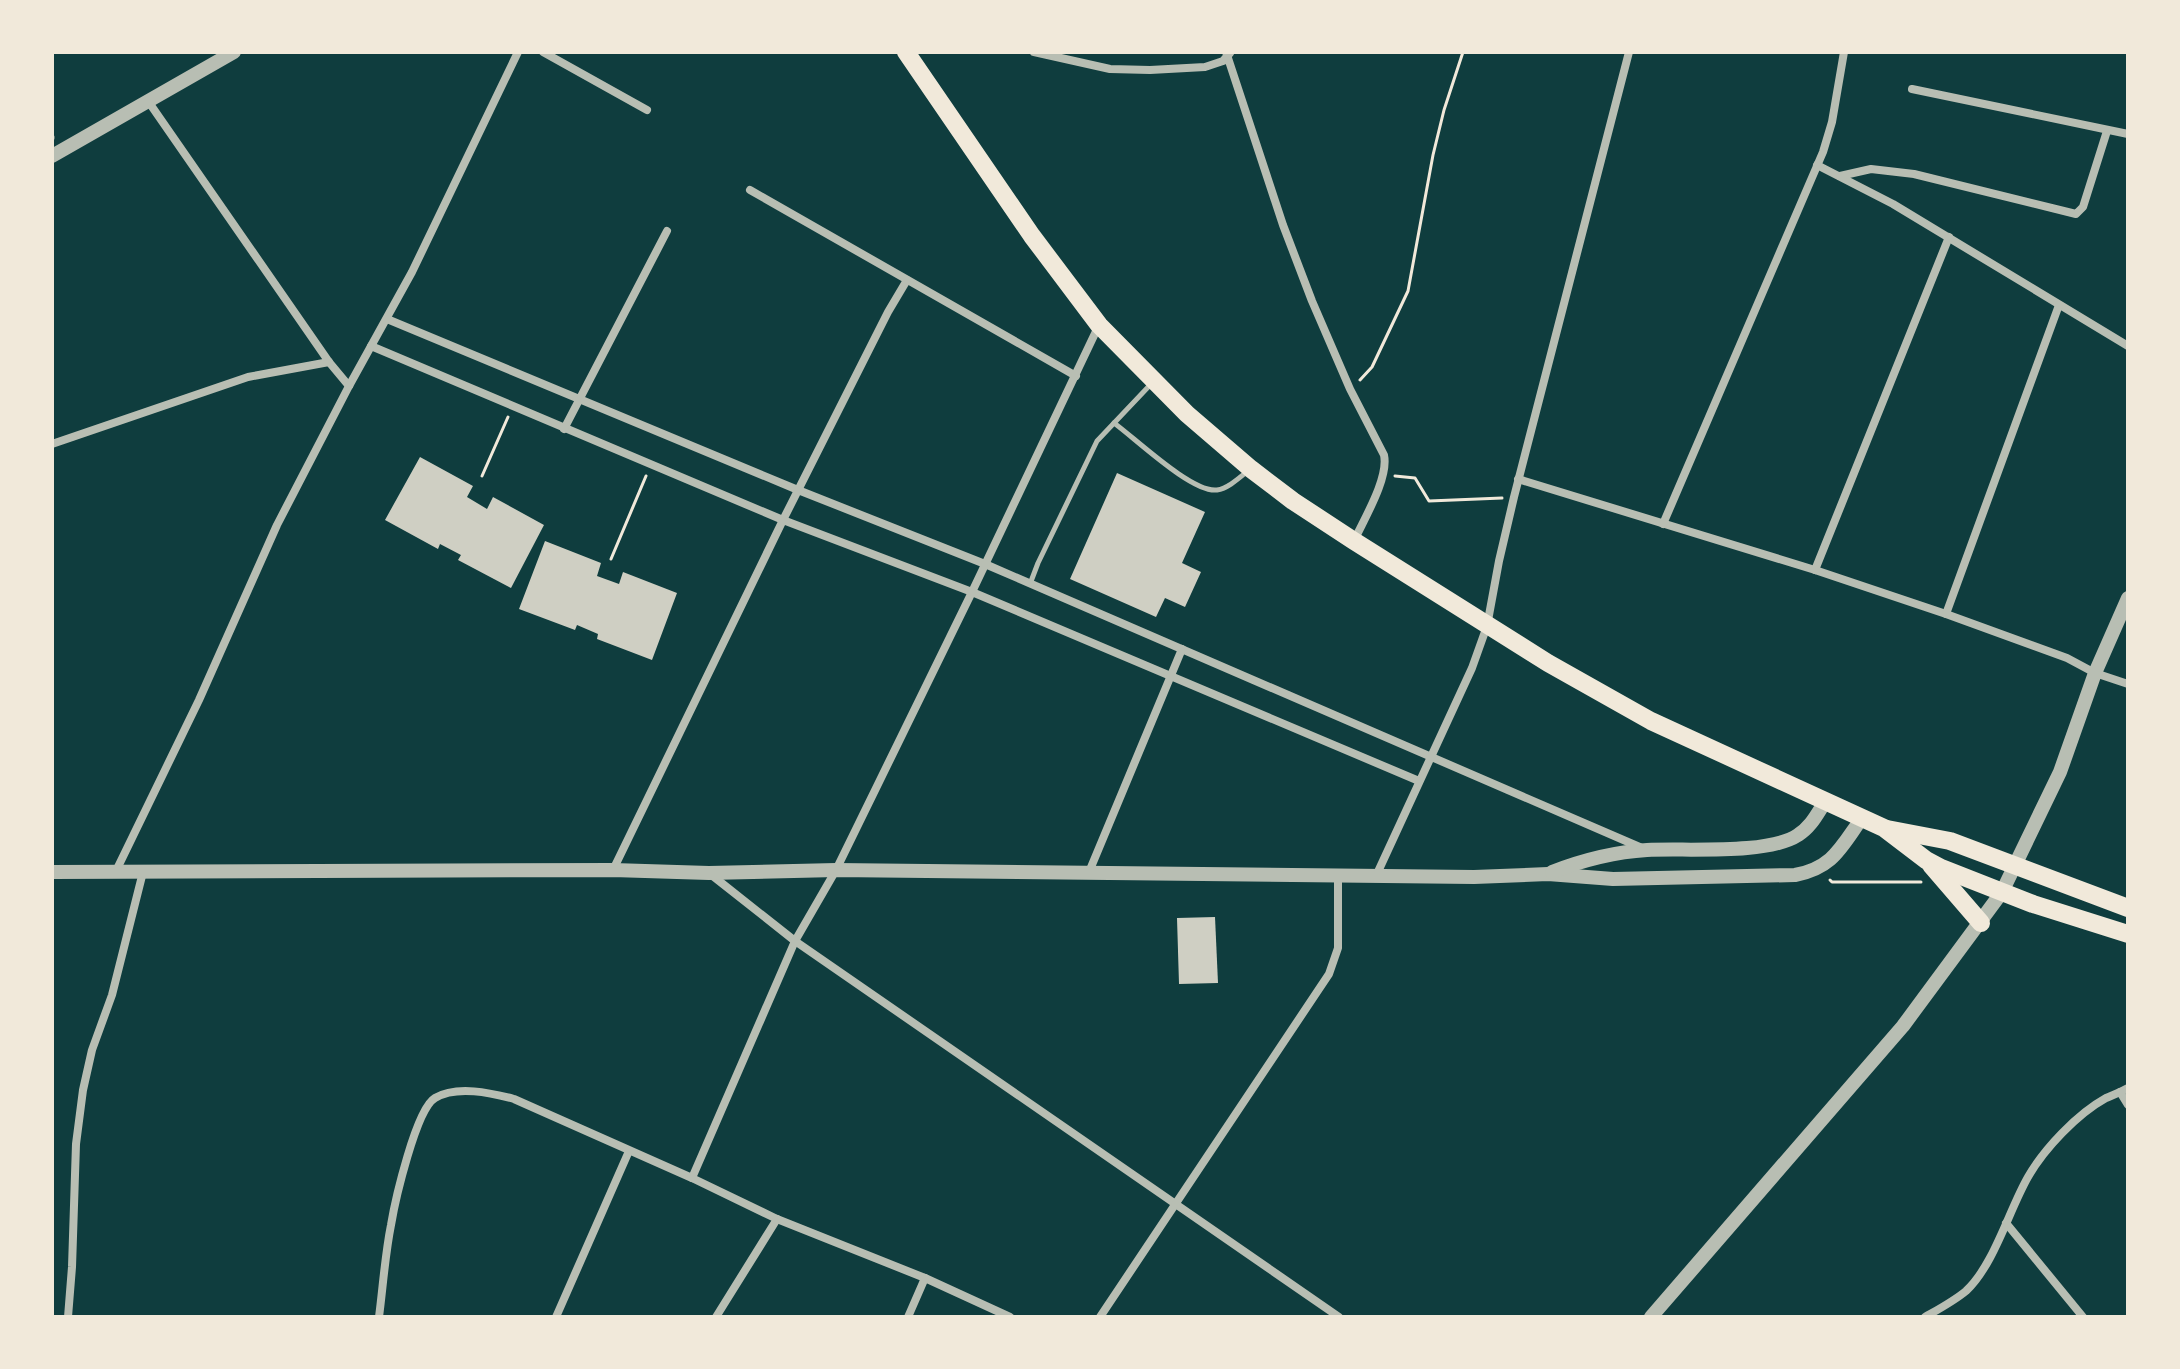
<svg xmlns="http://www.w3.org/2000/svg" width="2180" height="1369" font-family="'Sofia Sans Condensed',sans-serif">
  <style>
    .building { fill: #cfcfc3 }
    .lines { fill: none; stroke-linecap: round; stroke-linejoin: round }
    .path { stroke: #f1e9da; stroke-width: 3 }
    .service { stroke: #b8beb3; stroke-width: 5 }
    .minor { stroke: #b8beb3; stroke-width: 8 }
    .tertiary { stroke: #b8beb3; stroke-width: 14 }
    .primary { stroke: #f1e9da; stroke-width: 18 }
  </style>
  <rect width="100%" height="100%" fill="#0f3d3e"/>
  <g class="building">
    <polygon points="420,457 473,486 467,497 487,509 493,497 544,525 511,588 458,560 461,555 440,544 438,549 385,520"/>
    <polygon points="1117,473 1205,512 1182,563 1201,572 1185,607 1165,598 1156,617 1070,579"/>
    <polygon points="545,541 601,563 597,576 619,584 623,572 677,593 652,660 597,639 598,634 577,625 575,630 519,609"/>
    <polygon points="1215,917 1218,983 1179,984 1177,918"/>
  </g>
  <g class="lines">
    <g class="path">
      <polyline points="1360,380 1372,367 1408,291 1433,155 1444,110 1463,52"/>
      <polyline points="482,476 508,417"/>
      <polyline points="1395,476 1415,478 1429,501 1502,498"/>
      <polyline points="611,559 646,476"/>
      <polyline points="1830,880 1832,882 1921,882"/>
    </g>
    <g class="service">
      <polyline points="52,137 52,138"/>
      <path d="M 1114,423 C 1136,439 1192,493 1217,490 C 1229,488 1240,477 1249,470"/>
      <polyline points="1030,584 1038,563 1097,441 1151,384"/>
    </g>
    <g class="minor">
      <polyline points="543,52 647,110"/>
      <polyline points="1034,52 1110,69 1150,70 1205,67 1223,61 1230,53"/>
      <path d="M 1226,52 L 1283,225 L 1312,301 L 1350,389 L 1384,455 C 1389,478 1364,519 1354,541"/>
      <polyline points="1912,89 2128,134"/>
      <polyline points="148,101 329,362 349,386"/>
      <polyline points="1817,165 1893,204 2128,346"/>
      <polyline points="1840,176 1871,169 1914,174 2076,214 2083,207 2107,131"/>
      <polyline points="750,190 1076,376"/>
      <polyline points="387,319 798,490 985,564 1642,848"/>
      <polyline points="371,346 783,520 972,592 1419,781"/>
      <polyline points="564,429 667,231"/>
      <polyline points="52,444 248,377 329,362"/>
      <polyline points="1518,479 1815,570 1946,614 2067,658 2095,673 2128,684"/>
      <polyline points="1663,524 1823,152 1832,122 1844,52"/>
      <polyline points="1815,570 1949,237"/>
      <polyline points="1946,614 2059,305"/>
      <polyline points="613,870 783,520 888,312 907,280"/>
      <polyline points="116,871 199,700 277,525 349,386 412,272 518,52"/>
      <polyline points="1089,872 1182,649"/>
      <polyline points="709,873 795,941 1339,1317"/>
      <polyline points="1376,876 1472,668 1487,626 1499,561 1514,497 1629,52"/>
      <polyline points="2120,1092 2128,1105"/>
      <polyline points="692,1178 795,941 836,870 972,592 1099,325"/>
      <polyline points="2006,1223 2083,1317"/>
      <polyline points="68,1317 72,1267 76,1144 83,1090 92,1050 112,995 143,872"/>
      <path d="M 379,1317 C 383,1286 385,1255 391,1225 C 395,1201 416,1109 435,1098 C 457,1085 491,1093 514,1099 L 692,1178 L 777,1219 L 925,1278 L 1010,1317"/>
      <polyline points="556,1317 629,1151"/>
      <polyline points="716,1317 777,1219"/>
      <polyline points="908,1317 925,1278"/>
      <polyline points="1100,1317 1329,974 1338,948 1338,875"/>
      <path d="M 1925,1317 C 1939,1309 1954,1301 1966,1291 C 1994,1265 2009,1210 2028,1177 C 2044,1149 2077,1114 2106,1098 C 2113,1095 2121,1092 2128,1088"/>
    </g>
    <g class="tertiary">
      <polyline points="52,156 234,52"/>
      <path d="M 52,872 L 613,870 L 709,873 L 836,870 L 1474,877 L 1548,874 L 1613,879 L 1795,875 C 1833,868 1841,847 1862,818"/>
      <path d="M 1552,872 C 1583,860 1614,852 1647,850 C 1686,848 1768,855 1798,835 C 1811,827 1817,814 1825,802"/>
      <polyline points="1651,1317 1903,1026 2002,892 2060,772 2095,673 2128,598"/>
    </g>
    <g class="primary">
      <polyline points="906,52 1032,236 1099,325 1187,414 1251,469 1293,501 1354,541 1548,663 1651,721 1884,828 1926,860 1941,868 2033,904 2128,934"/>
      <polyline points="1887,829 1950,841 2128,908"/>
      <polyline points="1931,865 1981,923"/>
    </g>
  </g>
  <rect width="2180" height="1369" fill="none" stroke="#f1e9da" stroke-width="108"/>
</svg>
